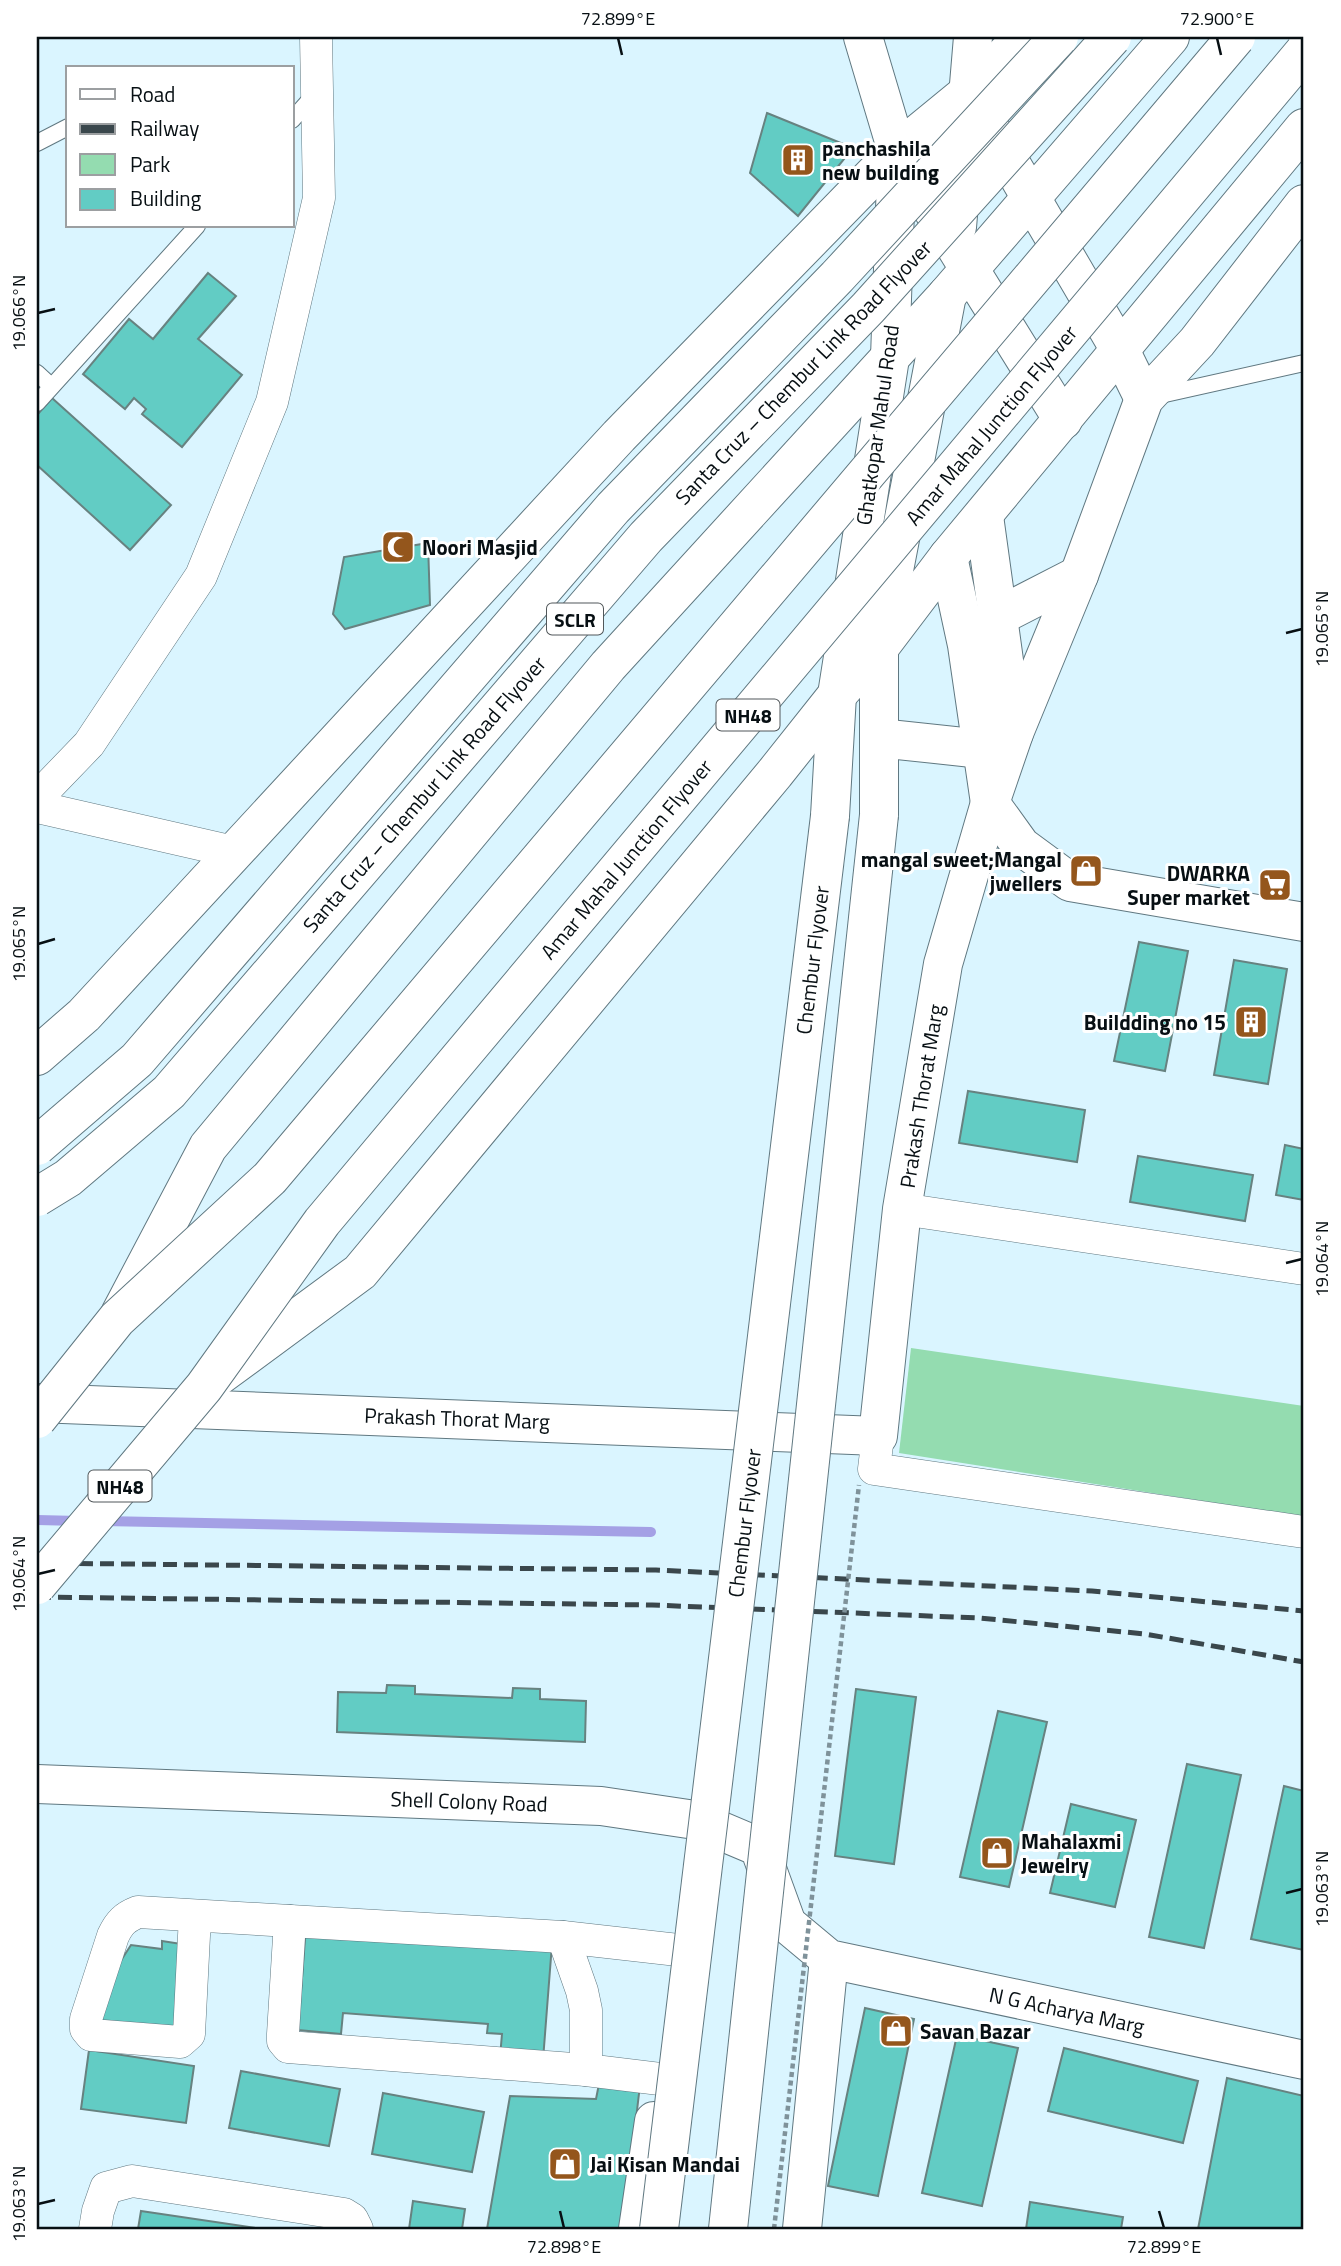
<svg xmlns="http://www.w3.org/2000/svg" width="1341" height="2266" font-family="'Titillium Web',sans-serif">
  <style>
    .green { fill: #94dcb0 }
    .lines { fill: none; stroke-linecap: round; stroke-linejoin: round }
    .stream { stroke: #a4a0e5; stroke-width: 10 }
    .building { fill: #62ccc4; stroke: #678280; stroke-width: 2 }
    .service-casing { stroke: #607881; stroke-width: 18 }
    .minor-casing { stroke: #607881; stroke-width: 33 }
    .tertiary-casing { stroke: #607881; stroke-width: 40 }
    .secondary-casing { stroke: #607881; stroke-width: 40 }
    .trunk-casing { stroke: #607881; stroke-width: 40 }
    .service { stroke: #fff; stroke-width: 16 }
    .minor { stroke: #fff; stroke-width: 32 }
    .tertiary { stroke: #fff; stroke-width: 38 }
    .secondary { stroke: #fff; stroke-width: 38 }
    .trunk { stroke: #fff; stroke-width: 38 }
    .rail { stroke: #3a474c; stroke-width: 5; stroke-dasharray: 14 7; stroke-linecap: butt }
    .secondary-bridge-casing { stroke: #607881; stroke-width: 40; stroke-linecap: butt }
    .trunk-bridge-casing { stroke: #607881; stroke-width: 40; stroke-linecap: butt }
    .path-bridge { stroke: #7f929a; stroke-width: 4.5; stroke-dasharray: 5 3.5; stroke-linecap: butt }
    .secondary-bridge { stroke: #fff; stroke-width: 38 }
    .trunk-bridge { stroke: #fff; stroke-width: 38 }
    .ticks { fill: none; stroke: #070f13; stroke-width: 2.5 }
    .labels { text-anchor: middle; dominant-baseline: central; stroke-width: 6; stroke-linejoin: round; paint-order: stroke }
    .shield { fill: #fff; stroke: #51575a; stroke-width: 2 }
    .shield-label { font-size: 19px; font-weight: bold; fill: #070f13 }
    .poi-label { font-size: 21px; font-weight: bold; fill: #070f13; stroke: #fff; text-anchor: start }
    .street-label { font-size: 21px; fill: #070f13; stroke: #fff }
    .neatline { fill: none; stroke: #070f13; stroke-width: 2.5 }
    .ticks-label { font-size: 18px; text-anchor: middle; fill: #070f13 }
  </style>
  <rect width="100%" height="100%" fill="#daf5ff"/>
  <polygon class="green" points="911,1348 1304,1406 1304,1517 899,1453"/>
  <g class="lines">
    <g class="stream">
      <polyline points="37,1520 79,1521"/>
      <polyline points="103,1521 651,1532"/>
    </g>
  </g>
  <g class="building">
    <polygon points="767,113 853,148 798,216 750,173"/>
    <polygon points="208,273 236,296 198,339 242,375 182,447 142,414 146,409 134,398 125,409 83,374 129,319 153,339"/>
    <polygon points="52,398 171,505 130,550 37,465 37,415"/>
    <polygon points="428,543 430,605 345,629 333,614 344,557"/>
    <polygon points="1139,942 1188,951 1165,1071 1114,1061"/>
    <polygon points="1234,960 1287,969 1268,1084 1214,1075"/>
    <polygon points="968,1091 1085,1110 1077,1162 959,1143"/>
    <polygon points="1285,1145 1304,1149 1304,1200 1276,1195"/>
    <polygon points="1138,1156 1253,1175 1245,1221 1130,1202"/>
    <polygon points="387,1685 415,1686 415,1694 512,1698 513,1688 540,1689 540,1699 586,1701 585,1742 337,1732 338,1692 386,1693"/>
    <polygon points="856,1689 916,1697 894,1864 835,1856"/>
    <polygon points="998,1711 1047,1722 1009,1887 960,1877"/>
    <polygon points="1187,1764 1241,1775 1204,1948 1149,1937"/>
    <polygon points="1284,1786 1304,1791 1304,1950 1251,1939"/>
    <polygon points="1071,1804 1136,1820 1115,1907 1050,1893"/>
    <polygon points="306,1926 552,1944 543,2060 500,2057 502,2034 487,2033 488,2024 343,2013 341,2034 298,2030"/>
    <polygon points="162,1941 188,1945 177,2032 98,2023 109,1979 131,1945 162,1949"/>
    <polygon points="865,2008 914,2019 878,2196 828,2186"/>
    <polygon points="957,2035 1018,2048 982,2206 922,2193"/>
    <polygon points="1064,2048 1198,2081 1183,2143 1048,2111"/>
    <polygon points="89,2050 194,2066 186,2123 81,2109"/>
    <polygon points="241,2071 340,2089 329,2146 229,2128"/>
    <polygon points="601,2074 640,2085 623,2229 487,2229 510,2096 596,2099"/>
    <polygon points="1227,2078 1304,2096 1304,2229 1198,2229"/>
    <polygon points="383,2093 484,2112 472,2172 372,2154"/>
    <polygon points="413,2201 465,2209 462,2229 409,2229"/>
    <polygon points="1030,2202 1123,2217 1121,2229 1026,2229"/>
    <polygon points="141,2211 262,2229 138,2229"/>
  </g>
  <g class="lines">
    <defs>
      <g id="service">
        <polyline points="292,120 316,93"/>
        <polyline points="37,143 68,127"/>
        <polyline points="37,373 51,386"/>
        <polyline points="1156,396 1304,363"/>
        <polyline points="37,403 197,226"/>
      </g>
      <g id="minor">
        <polyline points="37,798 89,744 201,576 272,402 319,198 316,37"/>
        <polyline points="37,807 234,852"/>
        <polyline points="902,1209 1304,1269"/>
        <polyline points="878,1436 874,1469 1304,1532"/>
        <path d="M 195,1916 L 189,2034 L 180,2042 L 91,2035 L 86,2029 L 86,2019 L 113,1936 C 119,1923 125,1917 138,1912 L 290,1921"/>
        <polyline points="563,1937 582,1991 586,2010 586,2070"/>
        <polyline points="660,2079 586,2070 288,2047 283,2041 283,2034 290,1921 563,1937 678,1950"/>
        <polyline points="95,2229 98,2211 106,2188 132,2181 344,2214 352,2219 357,2229"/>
      </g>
      <g id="tertiary">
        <polyline points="863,37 897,151 890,358"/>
        <polyline points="969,92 1120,350 1144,399"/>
        <polyline points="903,162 1063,420"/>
        <polyline points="957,227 973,37"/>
        <polyline points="37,1056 84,1015 619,436 897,151 969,92 1023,37"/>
        <polyline points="37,1403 878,1436 902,1209 943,964 990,803 1014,733 1079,575 1144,399 1197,342 1304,204"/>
        <polyline points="37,1784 601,1806 695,1820 759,1847 787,1924 829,1959 1304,2060"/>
        <polyline points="638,2229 654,2121"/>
        <polyline points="802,2229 829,1959"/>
      </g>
      <g id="secondary">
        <polyline points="990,803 1021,846 1070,882 1304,922"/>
        <polyline points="879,815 879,648 947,295"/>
        <polyline points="830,816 837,695 890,358"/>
      </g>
      <g id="trunk">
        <polyline points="984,516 1014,733"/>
        <polyline points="948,557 967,645 990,803"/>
        <polyline points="999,616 1079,575"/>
        <polyline points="879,738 982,749"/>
        <polyline points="120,1314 208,1147 608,666 947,295 1170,37"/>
        <polyline points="212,1381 360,1272 775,773 837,695 879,648 948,557 1304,128"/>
      </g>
    </defs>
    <use href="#service" class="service-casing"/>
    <use href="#minor" class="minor-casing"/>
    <use href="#tertiary" class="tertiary-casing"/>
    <use href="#secondary" class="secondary-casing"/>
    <use href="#trunk" class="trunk-casing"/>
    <use href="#service" class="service"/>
    <use href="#minor" class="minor"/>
    <use href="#tertiary" class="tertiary"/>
    <use href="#secondary" class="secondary"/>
    <use href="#trunk" class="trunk"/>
    <g class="rail">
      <polyline points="37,1563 656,1570 1092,1591 1304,1611"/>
      <polyline points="37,1597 652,1605 979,1618 1145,1634 1304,1662"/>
    </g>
    <defs>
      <g id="secondary-bridge">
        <polyline points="659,2229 830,816"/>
        <polyline points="728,2229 879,815"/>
      </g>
      <g id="trunk-bridge">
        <polyline points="37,1146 137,1060 613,508 837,277 1059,37"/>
        <polyline points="37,1197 68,1178 169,1092 646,537 868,308 1112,37"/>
        <polyline points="37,1419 117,1319 270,1178 1236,37"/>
        <polyline points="37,1585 204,1387 322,1222 1304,52"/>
      </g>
    </defs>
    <use href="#secondary-bridge" class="secondary-bridge-casing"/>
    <use href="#trunk-bridge" class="trunk-bridge-casing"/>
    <polyline class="path-bridge" points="774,2229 859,1485"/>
    <use href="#secondary-bridge" class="secondary-bridge"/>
    <use href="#trunk-bridge" class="trunk-bridge"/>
  </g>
  <path class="ticks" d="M 618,38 L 622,55M 1217,38 L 1221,55M 38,313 L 55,309M 1286,633 L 1302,629M 38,944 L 55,939M 1286,1263 L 1302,1259M 38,1574 L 55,1570M 1286,1893 L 1302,1889M 38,2204 L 55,2200M 560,2211 L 564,2228M 1159,2211 L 1164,2228"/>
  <defs>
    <symbol id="building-square" viewBox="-11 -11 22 22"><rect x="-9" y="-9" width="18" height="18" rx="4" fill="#94561c" stroke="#fff"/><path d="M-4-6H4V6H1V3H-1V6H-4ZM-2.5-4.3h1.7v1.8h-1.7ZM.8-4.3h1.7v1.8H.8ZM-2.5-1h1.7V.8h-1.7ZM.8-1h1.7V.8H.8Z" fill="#fff"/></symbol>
    <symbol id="mosque-square" viewBox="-11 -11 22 22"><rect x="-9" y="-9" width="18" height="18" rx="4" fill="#94561c" stroke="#fff"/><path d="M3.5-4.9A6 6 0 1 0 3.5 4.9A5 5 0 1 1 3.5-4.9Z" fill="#fff"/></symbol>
    <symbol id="shop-square" viewBox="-11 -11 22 22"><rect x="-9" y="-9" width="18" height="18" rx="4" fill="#94561c" stroke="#fff"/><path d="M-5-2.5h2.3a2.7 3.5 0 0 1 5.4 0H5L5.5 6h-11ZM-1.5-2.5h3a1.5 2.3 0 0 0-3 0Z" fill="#fff"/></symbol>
    <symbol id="supermarket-square" viewBox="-11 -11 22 22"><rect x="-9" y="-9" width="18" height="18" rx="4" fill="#94561c" stroke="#fff"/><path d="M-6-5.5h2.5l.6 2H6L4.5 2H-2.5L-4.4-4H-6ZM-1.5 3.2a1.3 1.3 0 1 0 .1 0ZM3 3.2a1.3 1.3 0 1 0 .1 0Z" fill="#fff"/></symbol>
  </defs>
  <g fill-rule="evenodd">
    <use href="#building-square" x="779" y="141" width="38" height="38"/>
    <use href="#mosque-square" x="379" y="528" width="38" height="38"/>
    <use href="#shop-square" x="1067" y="852" width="38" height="38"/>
    <use href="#supermarket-square" x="1256" y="866" width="38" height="38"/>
    <use href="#building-square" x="1232" y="1003" width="38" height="38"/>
    <use href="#shop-square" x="978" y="1834" width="38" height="38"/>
    <use href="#shop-square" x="877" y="2012" width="38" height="38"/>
    <use href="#shop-square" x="546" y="2145" width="38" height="38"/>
  </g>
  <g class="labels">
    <g class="shield">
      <rect x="547" y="603.5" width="56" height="31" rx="5"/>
      <rect x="716.5" y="699.5" width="63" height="31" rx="5"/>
      <rect x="88.5" y="1470.5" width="63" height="31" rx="5"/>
    </g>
    <g class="shield-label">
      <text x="575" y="619">SCLR</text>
      <text x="748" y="715">NH48</text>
      <text x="120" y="1486">NH48</text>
    </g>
    <g class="poi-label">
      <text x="822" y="148">panchashila<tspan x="822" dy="24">new building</tspan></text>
      <text x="422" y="547">Noori Masjid</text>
      <text x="1062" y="859" text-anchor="end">mangal sweet;Mangal<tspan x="1062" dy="24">jwellers</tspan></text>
      <text x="1250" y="873" text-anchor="end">DWARKA<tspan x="1250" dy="24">Super market</tspan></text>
      <text x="1226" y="1022" text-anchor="end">Buildding no 15</text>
      <text x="1021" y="1841">Mahalaxmi<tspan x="1021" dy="24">Jewelry</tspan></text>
      <text x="920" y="2031">Savan Bazar</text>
      <text x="590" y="2164">Jai Kisan Mandai</text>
    </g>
    <g class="street-label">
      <text transform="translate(803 372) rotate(-46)">Santa Cruz – Chembur Link Road Flyover</text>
      <text transform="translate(877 425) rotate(-82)">Ghatkopar Mahul Road</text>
      <text transform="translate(991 425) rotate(-50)">Amar Mahal Junction Flyover</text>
      <text transform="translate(424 794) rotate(-49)">Santa Cruz – Chembur Link Road Flyover</text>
      <text transform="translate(626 859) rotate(-50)">Amar Mahal Junction Flyover</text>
      <text transform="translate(812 960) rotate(-83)">Chembur Flyover</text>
      <text transform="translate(921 1096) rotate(-81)">Prakash Thorat Marg</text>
      <text transform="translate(457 1418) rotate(2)">Prakash Thorat Marg</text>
      <text transform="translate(744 1523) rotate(-83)">Chembur Flyover</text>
      <text transform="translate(469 1801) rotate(2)">Shell Colony Road</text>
      <text transform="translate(1067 2010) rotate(12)">N G Acharya Marg</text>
    </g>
  </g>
  <rect width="1341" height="2266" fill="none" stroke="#ffffff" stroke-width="77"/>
  <rect x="66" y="66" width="228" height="161" fill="#ffffff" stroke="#9c9fa1" stroke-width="2"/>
  <rect x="80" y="89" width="35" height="10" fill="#ffffff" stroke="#9c9fa1" stroke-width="2"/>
  <text x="130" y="102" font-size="21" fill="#070f13">Road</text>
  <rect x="80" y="124" width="35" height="10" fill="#3a474c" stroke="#9c9fa1" stroke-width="2"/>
  <text x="130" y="136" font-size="21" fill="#070f13">Railway</text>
  <rect x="80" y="154" width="35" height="21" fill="#94dcb0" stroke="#9c9fa1" stroke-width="2"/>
  <text x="130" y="172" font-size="21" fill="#070f13">Park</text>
  <rect x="80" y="189" width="35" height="21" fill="#62ccc4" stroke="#9c9fa1" stroke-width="2"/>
  <text x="130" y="206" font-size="21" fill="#070f13">Building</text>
  <rect x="38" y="38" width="1264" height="2190" class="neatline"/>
  <g class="ticks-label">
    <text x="618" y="25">72.899°E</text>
    <text x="1217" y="25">72.900°E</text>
    <text transform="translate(19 313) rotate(-90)" y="6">19.066°N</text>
    <text transform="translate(1322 629) rotate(-90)" y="6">19.065°N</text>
    <text transform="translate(19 944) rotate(-90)" y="6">19.065°N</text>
    <text transform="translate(1322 1259) rotate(-90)" y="6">19.064°N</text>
    <text transform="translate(19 1574) rotate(-90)" y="6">19.064°N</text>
    <text transform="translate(1322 1889) rotate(-90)" y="6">19.063°N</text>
    <text transform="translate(19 2204) rotate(-90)" y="6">19.063°N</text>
    <text x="564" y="2253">72.898°E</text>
    <text x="1164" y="2253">72.899°E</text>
  </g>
</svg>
